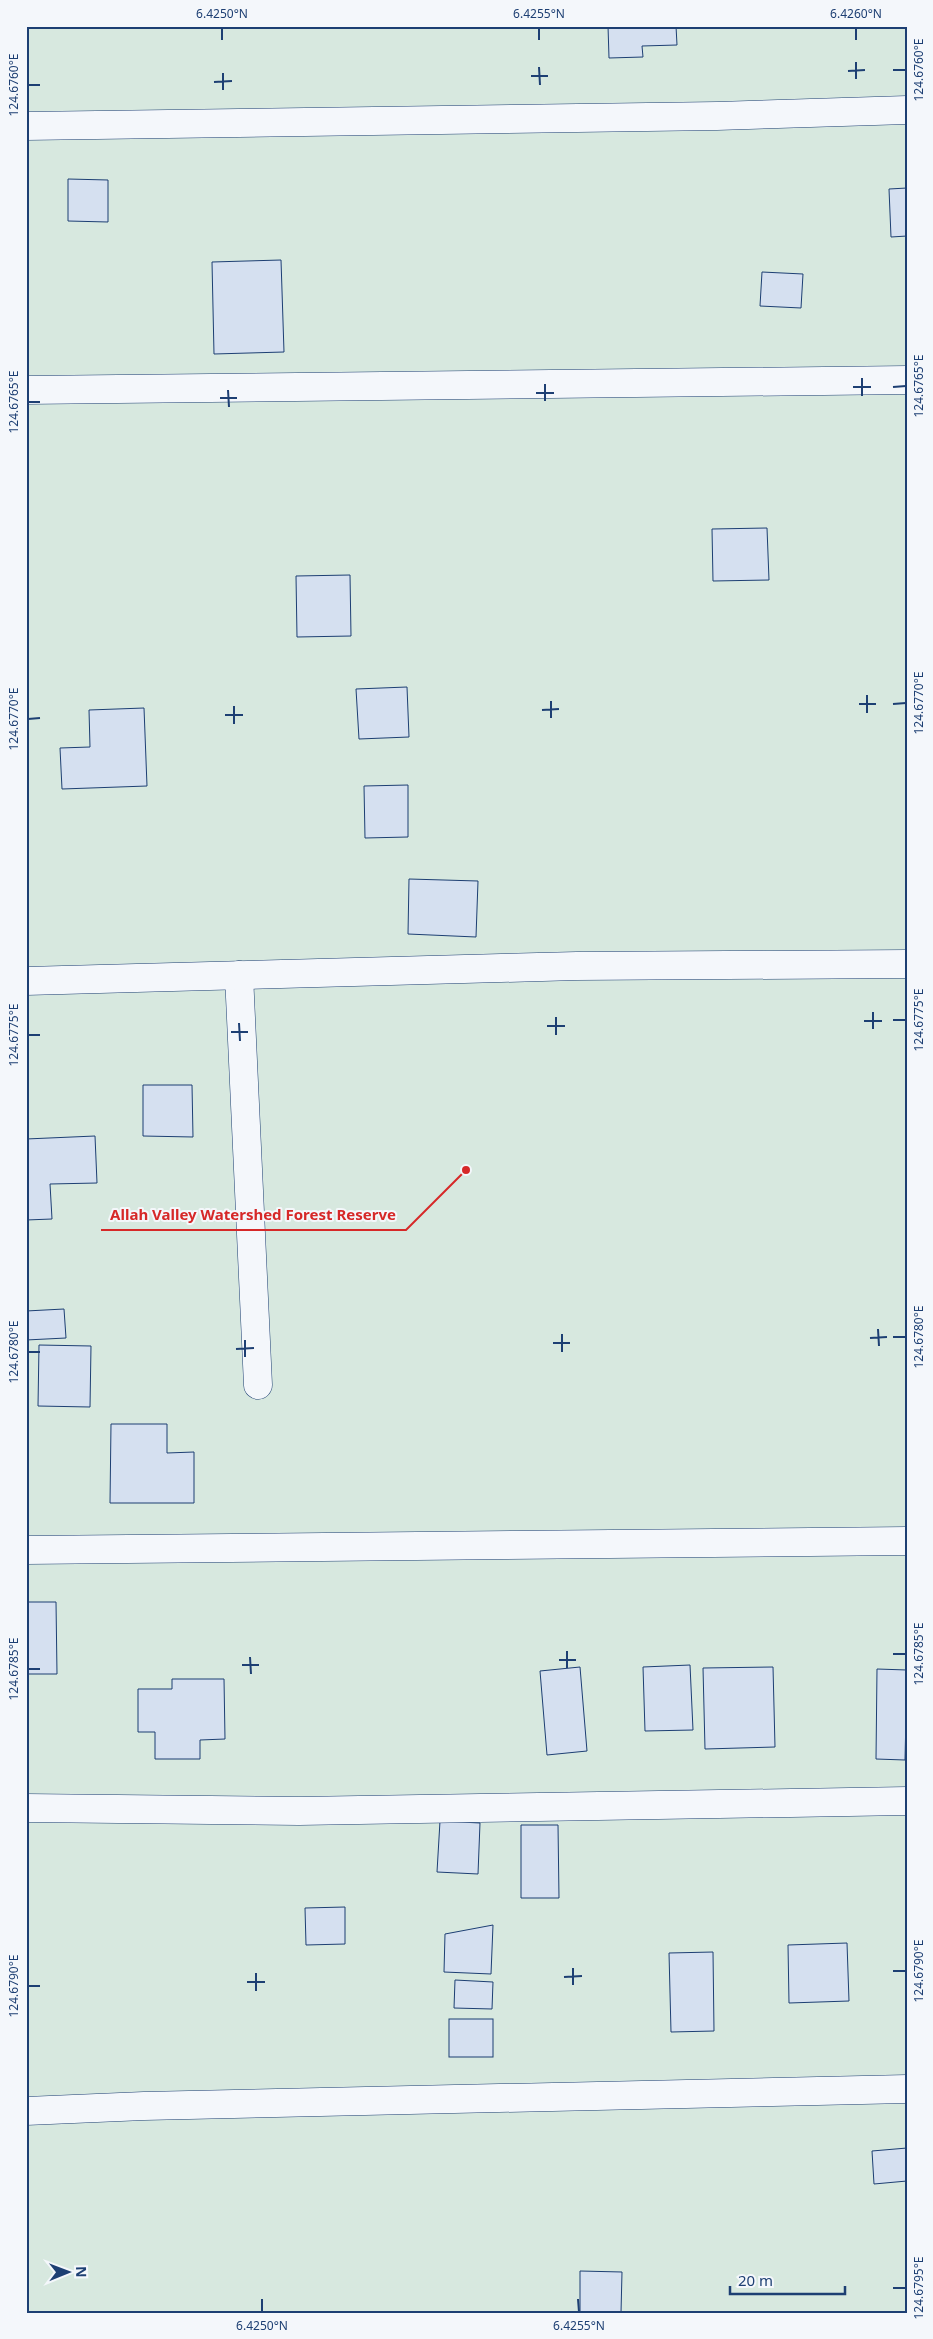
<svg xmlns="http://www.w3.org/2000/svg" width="933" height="2339" font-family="'Noto Sans',sans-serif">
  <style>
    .green { fill: #d7e8df; stroke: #687fa3 }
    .building { fill: #d5e0f0; stroke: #1d3f73 }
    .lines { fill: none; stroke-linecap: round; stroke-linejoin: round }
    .minor-casing { stroke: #1d3f73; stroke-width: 29 }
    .minor { stroke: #f4f7fb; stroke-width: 28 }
    .ticks { fill: none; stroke: #1d3f73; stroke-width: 2 }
    .leader { fill: none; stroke: #d62828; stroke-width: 2 }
    .callout-dot { fill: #d62828; stroke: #f4f7fb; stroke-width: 2 }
    .callout-label { font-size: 15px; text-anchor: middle; font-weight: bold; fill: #d62828; stroke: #f4f7fb; stroke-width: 4; stroke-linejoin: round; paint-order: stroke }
    .neatline { fill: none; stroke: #1d3f73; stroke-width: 2 }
    .ticks-label { font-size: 12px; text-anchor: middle; fill: #1d3f73 }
  </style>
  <rect width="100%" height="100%" fill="#f4f7fb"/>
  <rect class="green" x="26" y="26" width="881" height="2287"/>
  <g class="building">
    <polygon points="608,26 676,26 677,45 642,46 643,57 609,58"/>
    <polygon points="68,179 108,180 108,222 68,221"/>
    <polygon points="907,188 907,236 891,237 889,189"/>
    <polygon points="281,260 284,352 214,354 212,262"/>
    <polygon points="762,272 803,274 801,308 760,306"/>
    <polygon points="767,528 769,580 713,581 712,529"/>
    <polygon points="350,575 351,636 297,637 296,576"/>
    <polygon points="407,687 409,737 359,739 356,689"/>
    <polygon points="144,708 147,786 62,789 60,748 90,747 89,710"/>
    <polygon points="408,785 408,837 365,838 364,786"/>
    <polygon points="409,879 478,881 476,937 408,934"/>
    <polygon points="143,1085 192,1085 193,1137 143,1136"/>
    <polygon points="95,1136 97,1183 50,1184 52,1219 26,1220 26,1139"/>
    <polygon points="64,1309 66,1338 26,1340 26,1311"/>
    <polygon points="39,1345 91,1346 90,1407 38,1406"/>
    <polygon points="111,1424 167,1424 167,1453 194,1452 194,1503 110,1503"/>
    <polygon points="26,1602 56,1602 57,1674 26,1674"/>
    <polygon points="690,1665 693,1730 645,1731 643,1667"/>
    <polygon points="580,1667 587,1751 547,1755 540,1671"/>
    <polygon points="773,1667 775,1747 705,1749 703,1668"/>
    <polygon points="877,1669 907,1670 905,1760 876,1759"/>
    <polygon points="172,1679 224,1679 225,1739 200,1740 200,1759 155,1759 155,1732 138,1732 138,1689 172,1689"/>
    <polygon points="440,1821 480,1823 478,1874 437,1872"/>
    <polygon points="521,1825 558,1825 559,1898 521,1898"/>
    <polygon points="345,1907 345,1944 306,1945 305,1908"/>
    <polygon points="493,1925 491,1974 444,1972 445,1934"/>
    <polygon points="847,1943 849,2001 789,2003 788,1945"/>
    <polygon points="713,1952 714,2031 671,2032 669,1953"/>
    <polygon points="455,1980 493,1982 492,2009 454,2008"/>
    <rect x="449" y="2019" width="44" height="38"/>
    <polygon points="907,2148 907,2181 874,2184 872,2151"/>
    <polygon points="580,2271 622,2272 621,2313 580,2313"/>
  </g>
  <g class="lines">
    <defs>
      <g id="minor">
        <polyline points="26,126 717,116 907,110"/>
        <polyline points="26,390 907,380"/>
        <polyline points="239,975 258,1385"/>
        <polyline points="26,981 577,966 907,964"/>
        <polyline points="26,1550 907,1541"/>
        <polyline points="26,1808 299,1811 907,1801"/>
        <polyline points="26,2111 144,2106 907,2089"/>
      </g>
    </defs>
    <use href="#minor" class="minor-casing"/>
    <use href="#minor" class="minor"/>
  </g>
  <path class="ticks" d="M 222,28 L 222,40M 539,28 L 539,40M 856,28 L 856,40M 856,62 L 856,79M 539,67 L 540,85M 893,70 L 906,70M 848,71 L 865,70M 223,73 L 223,90M 531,76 L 548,76M 214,82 L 232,81M 28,85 L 40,85M 862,378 L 862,396M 545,384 L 545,401M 853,387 L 871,387M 893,387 L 906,386M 228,390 L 229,407M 536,393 L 554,393M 220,398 L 237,398M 28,402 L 40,402M 867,695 L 867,713M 551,701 L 551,718M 859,704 L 876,704M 893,704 L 906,703M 234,706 L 234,724M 542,710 L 559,709M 225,715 L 243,715M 28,719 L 40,718M 873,1012 L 873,1029M 556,1017 L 556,1035M 893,1020 L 906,1020M 864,1021 L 882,1021M 239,1023 L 240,1041M 547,1026 L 565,1026M 231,1032 L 248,1032M 28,1035 L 40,1035M 878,1329 L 879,1346M 562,1334 L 562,1352M 893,1337 L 906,1337M 870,1338 L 887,1337M 245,1340 L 245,1357M 553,1343 L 570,1343M 236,1349 L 254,1348M 28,1352 L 40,1352M 567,1651 L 567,1668M 893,1654 L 906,1654M 250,1657 L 251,1674M 559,1660 L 576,1660M 242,1665 L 259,1665M 28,1669 L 40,1669M 573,1968 L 573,1985M 893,1971 L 906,1971M 256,1973 L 256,1991M 564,1977 L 582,1976M 247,1982 L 265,1982M 28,1986 L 40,1986M 893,2288 L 906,2288M 262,2299 L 262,2312M 578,2299 L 579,2312"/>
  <path class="leader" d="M466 1170L406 1230H101"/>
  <circle class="callout-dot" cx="466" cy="1170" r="5"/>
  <g class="callout-label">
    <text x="253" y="1220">Allah Valley Watershed Forest Reserve</text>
  </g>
  <rect width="933" height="2339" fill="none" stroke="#f4f7fb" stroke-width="55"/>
  <g transform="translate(68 2272) rotate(89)" stroke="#f4f7fb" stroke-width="4" paint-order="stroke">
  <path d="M0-4L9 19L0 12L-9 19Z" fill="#1d3f73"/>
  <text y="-8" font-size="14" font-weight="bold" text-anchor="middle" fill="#1d3f73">N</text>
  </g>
  <path d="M730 2286v8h115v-8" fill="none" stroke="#1d3f73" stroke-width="2.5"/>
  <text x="738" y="2286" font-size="15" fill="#1d3f73" stroke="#f4f7fb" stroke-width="4" paint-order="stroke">20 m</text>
  <rect x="28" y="28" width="878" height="2284" class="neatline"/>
  <g class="ticks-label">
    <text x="222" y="18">6.4250°N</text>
    <text x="539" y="18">6.4255°N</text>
    <text x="856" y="18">6.4260°N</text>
    <text transform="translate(919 70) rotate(-90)" y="4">124.6760°E</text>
    <text transform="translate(14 85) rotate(-90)" y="4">124.6760°E</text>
    <text transform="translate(919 386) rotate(-90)" y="4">124.6765°E</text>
    <text transform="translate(14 402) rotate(-90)" y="4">124.6765°E</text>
    <text transform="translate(919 703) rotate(-90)" y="4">124.6770°E</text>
    <text transform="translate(14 719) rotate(-90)" y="4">124.6770°E</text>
    <text transform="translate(919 1020) rotate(-90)" y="4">124.6775°E</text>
    <text transform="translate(14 1035) rotate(-90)" y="4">124.6775°E</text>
    <text transform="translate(919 1337) rotate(-90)" y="4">124.6780°E</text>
    <text transform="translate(14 1352) rotate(-90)" y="4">124.6780°E</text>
    <text transform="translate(919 1654) rotate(-90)" y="4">124.6785°E</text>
    <text transform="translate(14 1669) rotate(-90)" y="4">124.6785°E</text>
    <text transform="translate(919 1971) rotate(-90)" y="4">124.6790°E</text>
    <text transform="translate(14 1986) rotate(-90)" y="4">124.6790°E</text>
    <text transform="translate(919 2288) rotate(-90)" y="4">124.6795°E</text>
    <text x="262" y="2330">6.4250°N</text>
    <text x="579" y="2330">6.4255°N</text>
  </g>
</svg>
